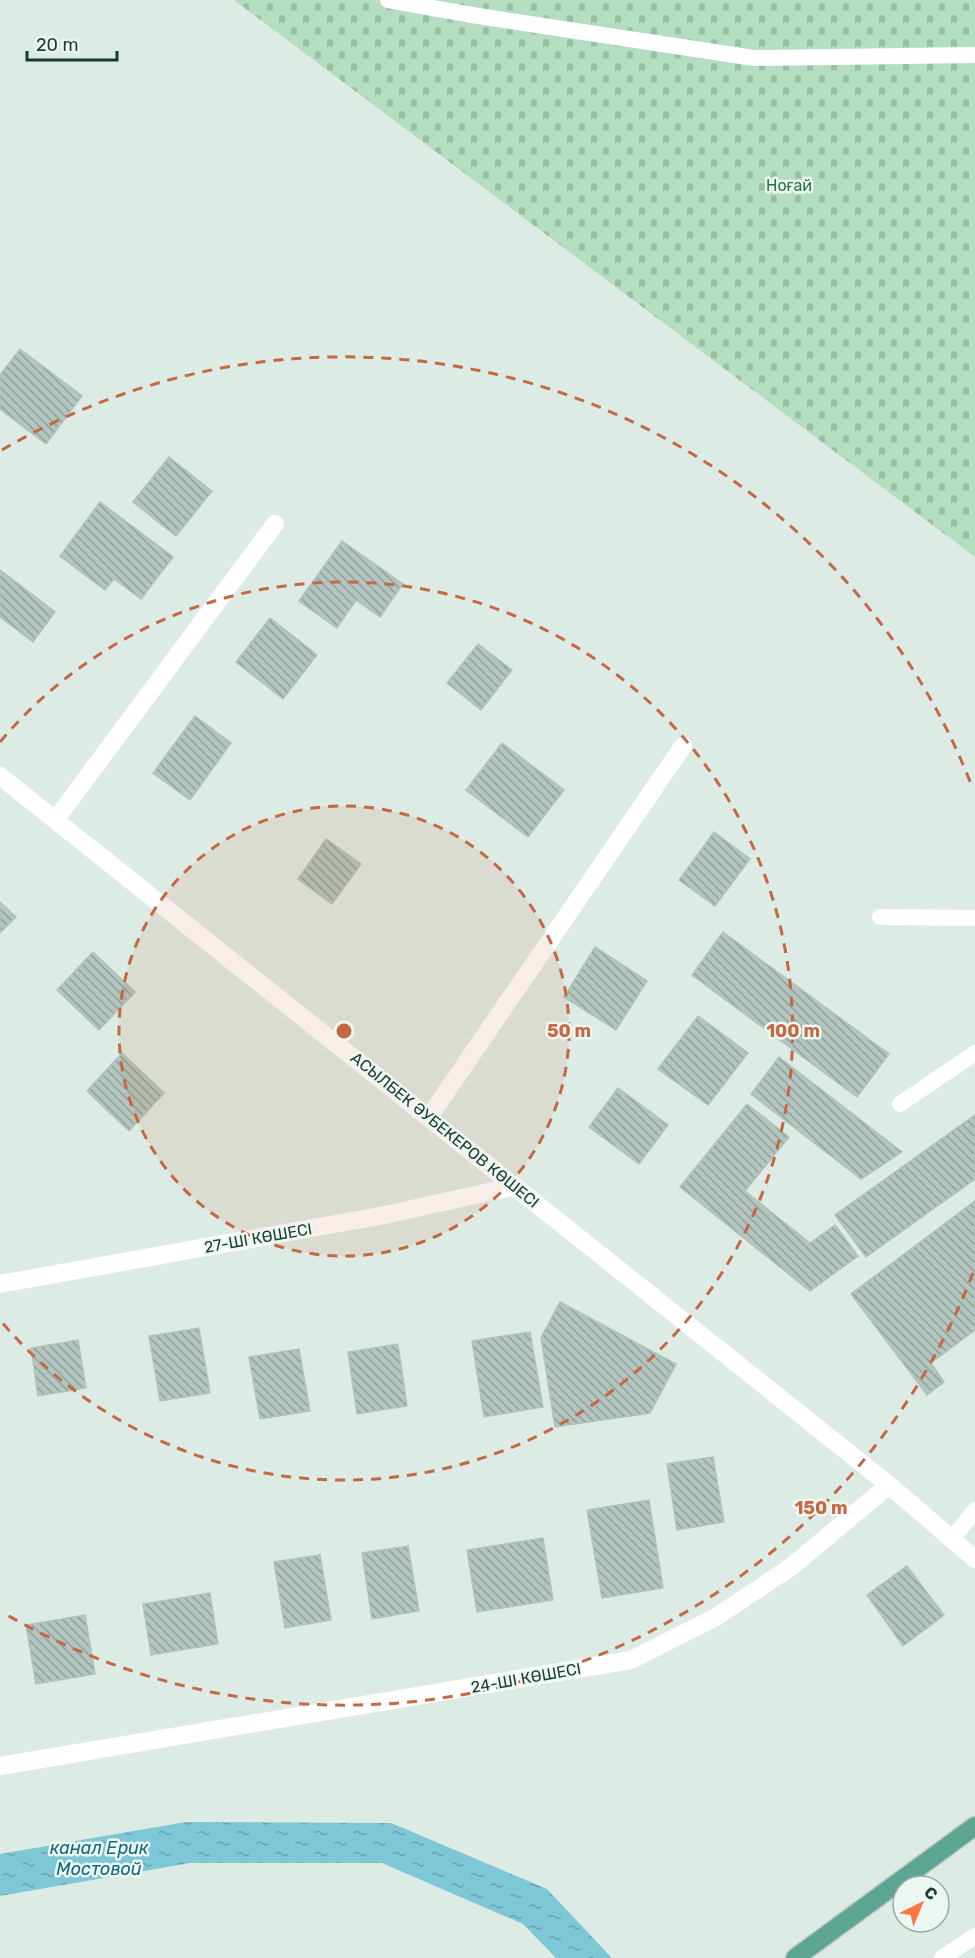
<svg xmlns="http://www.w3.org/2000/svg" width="975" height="1958" font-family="Rubik,sans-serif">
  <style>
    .cemetery { fill: url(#cemetery-stones) }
    .water { fill: url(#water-ripples) }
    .building { fill: url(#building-back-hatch); stroke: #afc4bc; stroke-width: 1.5 }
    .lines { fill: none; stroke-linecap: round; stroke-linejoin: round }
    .primary-casing { stroke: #c0c8c6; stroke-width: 21 }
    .lane { stroke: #fff; stroke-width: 16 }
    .street { stroke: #fff; stroke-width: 18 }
    .primary { stroke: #5da593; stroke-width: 18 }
    .ring { fill: none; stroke: #c66842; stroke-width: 3; stroke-dasharray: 10 8 }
    .labels { text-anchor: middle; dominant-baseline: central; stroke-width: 5; stroke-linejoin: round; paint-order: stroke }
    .park-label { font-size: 16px; fill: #247545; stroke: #edf7f2 }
    .street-label { font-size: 16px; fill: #1d3b34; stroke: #edf7f2 }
    .water-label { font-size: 18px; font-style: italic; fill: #13687c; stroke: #edf7f2 }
    .centre { fill: #c66842; stroke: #edf7f2; stroke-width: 3 }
    .ring-label { font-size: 18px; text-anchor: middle; font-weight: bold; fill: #c66842; stroke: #edf7f2; stroke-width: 5; stroke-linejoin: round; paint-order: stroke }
  </style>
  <defs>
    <pattern id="cemetery-stones" width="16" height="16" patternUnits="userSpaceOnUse" patternTransform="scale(1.5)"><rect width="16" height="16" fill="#b3debf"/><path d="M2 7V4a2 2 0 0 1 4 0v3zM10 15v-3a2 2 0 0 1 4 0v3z" fill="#9abfa5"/></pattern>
    <pattern id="water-ripples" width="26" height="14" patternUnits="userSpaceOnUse" patternTransform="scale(1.5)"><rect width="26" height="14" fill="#7ec7d6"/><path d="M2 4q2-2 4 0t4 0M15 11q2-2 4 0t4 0" fill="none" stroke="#67a3ae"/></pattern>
    <pattern id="building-back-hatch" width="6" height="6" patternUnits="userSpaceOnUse" patternTransform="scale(1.5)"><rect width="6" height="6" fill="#b2c5be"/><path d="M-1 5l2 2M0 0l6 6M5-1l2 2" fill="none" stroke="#90a19b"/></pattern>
  </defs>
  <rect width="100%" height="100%" fill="#ddebe5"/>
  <polygon class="cemetery" points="234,0 975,0 975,557"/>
  <polygon class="water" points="186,1822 391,1823 547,1889 612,1958 556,1958 523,1924 382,1863 190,1863 0,1896 0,1854"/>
  <g class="building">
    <polygon points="20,349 82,396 46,444 0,409 0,375"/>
    <polygon points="169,457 212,491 176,536 133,502"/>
    <polygon points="100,502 173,557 141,599 114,579 105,590 60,556"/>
    <polygon points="342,541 403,584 380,617 356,600 337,628 299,601"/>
    <polygon points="0,570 55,612 33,642 0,617"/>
    <polygon points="270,618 317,655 283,699 236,662"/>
    <polygon points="478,644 512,670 481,710 447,683"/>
    <polygon points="195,716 231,743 190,800 153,773"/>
    <polygon points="502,743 564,790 528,837 466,790"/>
    <polygon points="714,832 750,859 715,906 679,880"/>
    <polygon points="326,839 361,864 332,904 298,879"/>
    <polygon points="0,902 16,917 0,933"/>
    <polygon points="723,932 889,1054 857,1097 692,975"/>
    <polygon points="595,947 647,981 616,1030 564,997"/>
    <polygon points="93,952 135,992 99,1030 57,990"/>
    <polygon points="698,1016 748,1053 708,1105 658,1069"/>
    <polygon points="122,1053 164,1093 129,1131 87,1091"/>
    <polygon points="779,1057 902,1152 861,1179 751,1094"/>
    <polygon points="618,1088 668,1125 639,1164 589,1127"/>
    <polygon points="747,1104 789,1137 745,1191 810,1243 835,1225 858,1256 810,1291 680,1187"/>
    <polygon points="975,1115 975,1179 866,1257 835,1215"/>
    <polygon points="975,1201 975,1330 931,1363 944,1382 927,1395 851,1294"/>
    <polygon points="560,1302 676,1364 650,1413 555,1427 541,1338"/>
    <polygon points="199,1328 210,1393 160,1401 149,1336"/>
    <polygon points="530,1332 543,1407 484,1417 472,1341"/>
    <polygon points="78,1340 86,1388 38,1396 31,1348"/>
    <polygon points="398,1344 407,1406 357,1414 348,1352"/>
    <polygon points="299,1349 310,1411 260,1419 249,1357"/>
    <polygon points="713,1457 724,1522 677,1530 667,1464"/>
    <polygon points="649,1500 663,1588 602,1598 587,1510"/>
    <polygon points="543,1538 553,1600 477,1612 467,1550"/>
    <polygon points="408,1546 419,1611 372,1619 362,1553"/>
    <polygon points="320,1555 331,1620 285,1628 274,1562"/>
    <polygon points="907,1566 944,1615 903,1646 867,1595"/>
    <polygon points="210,1593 218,1644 151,1655 143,1604"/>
    <polygon points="85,1615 95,1674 36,1684 26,1625"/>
  </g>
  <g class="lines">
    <defs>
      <polyline id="primary" points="795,1958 975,1826"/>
    </defs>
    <use href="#primary" class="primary-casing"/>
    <g class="lane">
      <polyline points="388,0 478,16 754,58 975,55"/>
      <polyline points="880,917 975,918"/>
      <polyline points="900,1104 975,1053"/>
      <polyline points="952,1539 975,1510"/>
      <polyline points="942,1958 975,1936"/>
    </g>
    <g class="street">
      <polyline points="0,776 889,1485"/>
      <polyline points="56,819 275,524"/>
      <polyline points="429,1117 683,746"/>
      <polyline points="0,1284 385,1215 515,1186"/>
      <polyline points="0,1766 631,1660 716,1617 791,1567 889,1485 975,1559"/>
    </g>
    <use href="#primary" class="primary"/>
  </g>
  <circle cx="344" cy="1031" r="225" fill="#c66842" fill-opacity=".12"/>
  <g class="ring">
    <circle cx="344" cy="1031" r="225"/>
    <path d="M0 742A449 449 0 1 1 0 1320"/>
    <path d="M973 1273A674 674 0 0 1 2 1612M2 450A674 674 0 0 1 973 789"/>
  </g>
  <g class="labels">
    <g class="park-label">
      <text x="789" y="185">Ноғай</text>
    </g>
    <g class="street-label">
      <text transform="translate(445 1130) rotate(39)">АСЫЛБЕК ӘУБЕКЕРОВ КӨШЕСІ</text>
      <text transform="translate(258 1238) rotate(-10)">27-ШІ КӨШЕСІ</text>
      <text transform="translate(526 1678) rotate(-10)">24-ШІ КӨШЕСІ</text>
    </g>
    <g class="water-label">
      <text x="99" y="1848">канал Ерик<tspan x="99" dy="21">Мостовой</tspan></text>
    </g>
  </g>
  <circle cx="344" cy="1031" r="9" class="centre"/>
  <g class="ring-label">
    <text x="569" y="1037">50 m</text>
    <text x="793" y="1037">100 m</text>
    <text x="821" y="1514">150 m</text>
  </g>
  <g transform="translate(921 1904) rotate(43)"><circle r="28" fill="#edf7f2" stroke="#9aaca6" stroke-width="1.5"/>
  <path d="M0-4.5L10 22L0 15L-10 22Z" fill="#ff7746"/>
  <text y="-9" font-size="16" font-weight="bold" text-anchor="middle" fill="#1d3b34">С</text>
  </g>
  <path d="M27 51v9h90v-9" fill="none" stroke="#1d3b34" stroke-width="3"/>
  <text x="36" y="51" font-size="18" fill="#1d3b34" stroke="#edf7f2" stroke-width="4.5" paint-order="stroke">20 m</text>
</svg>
